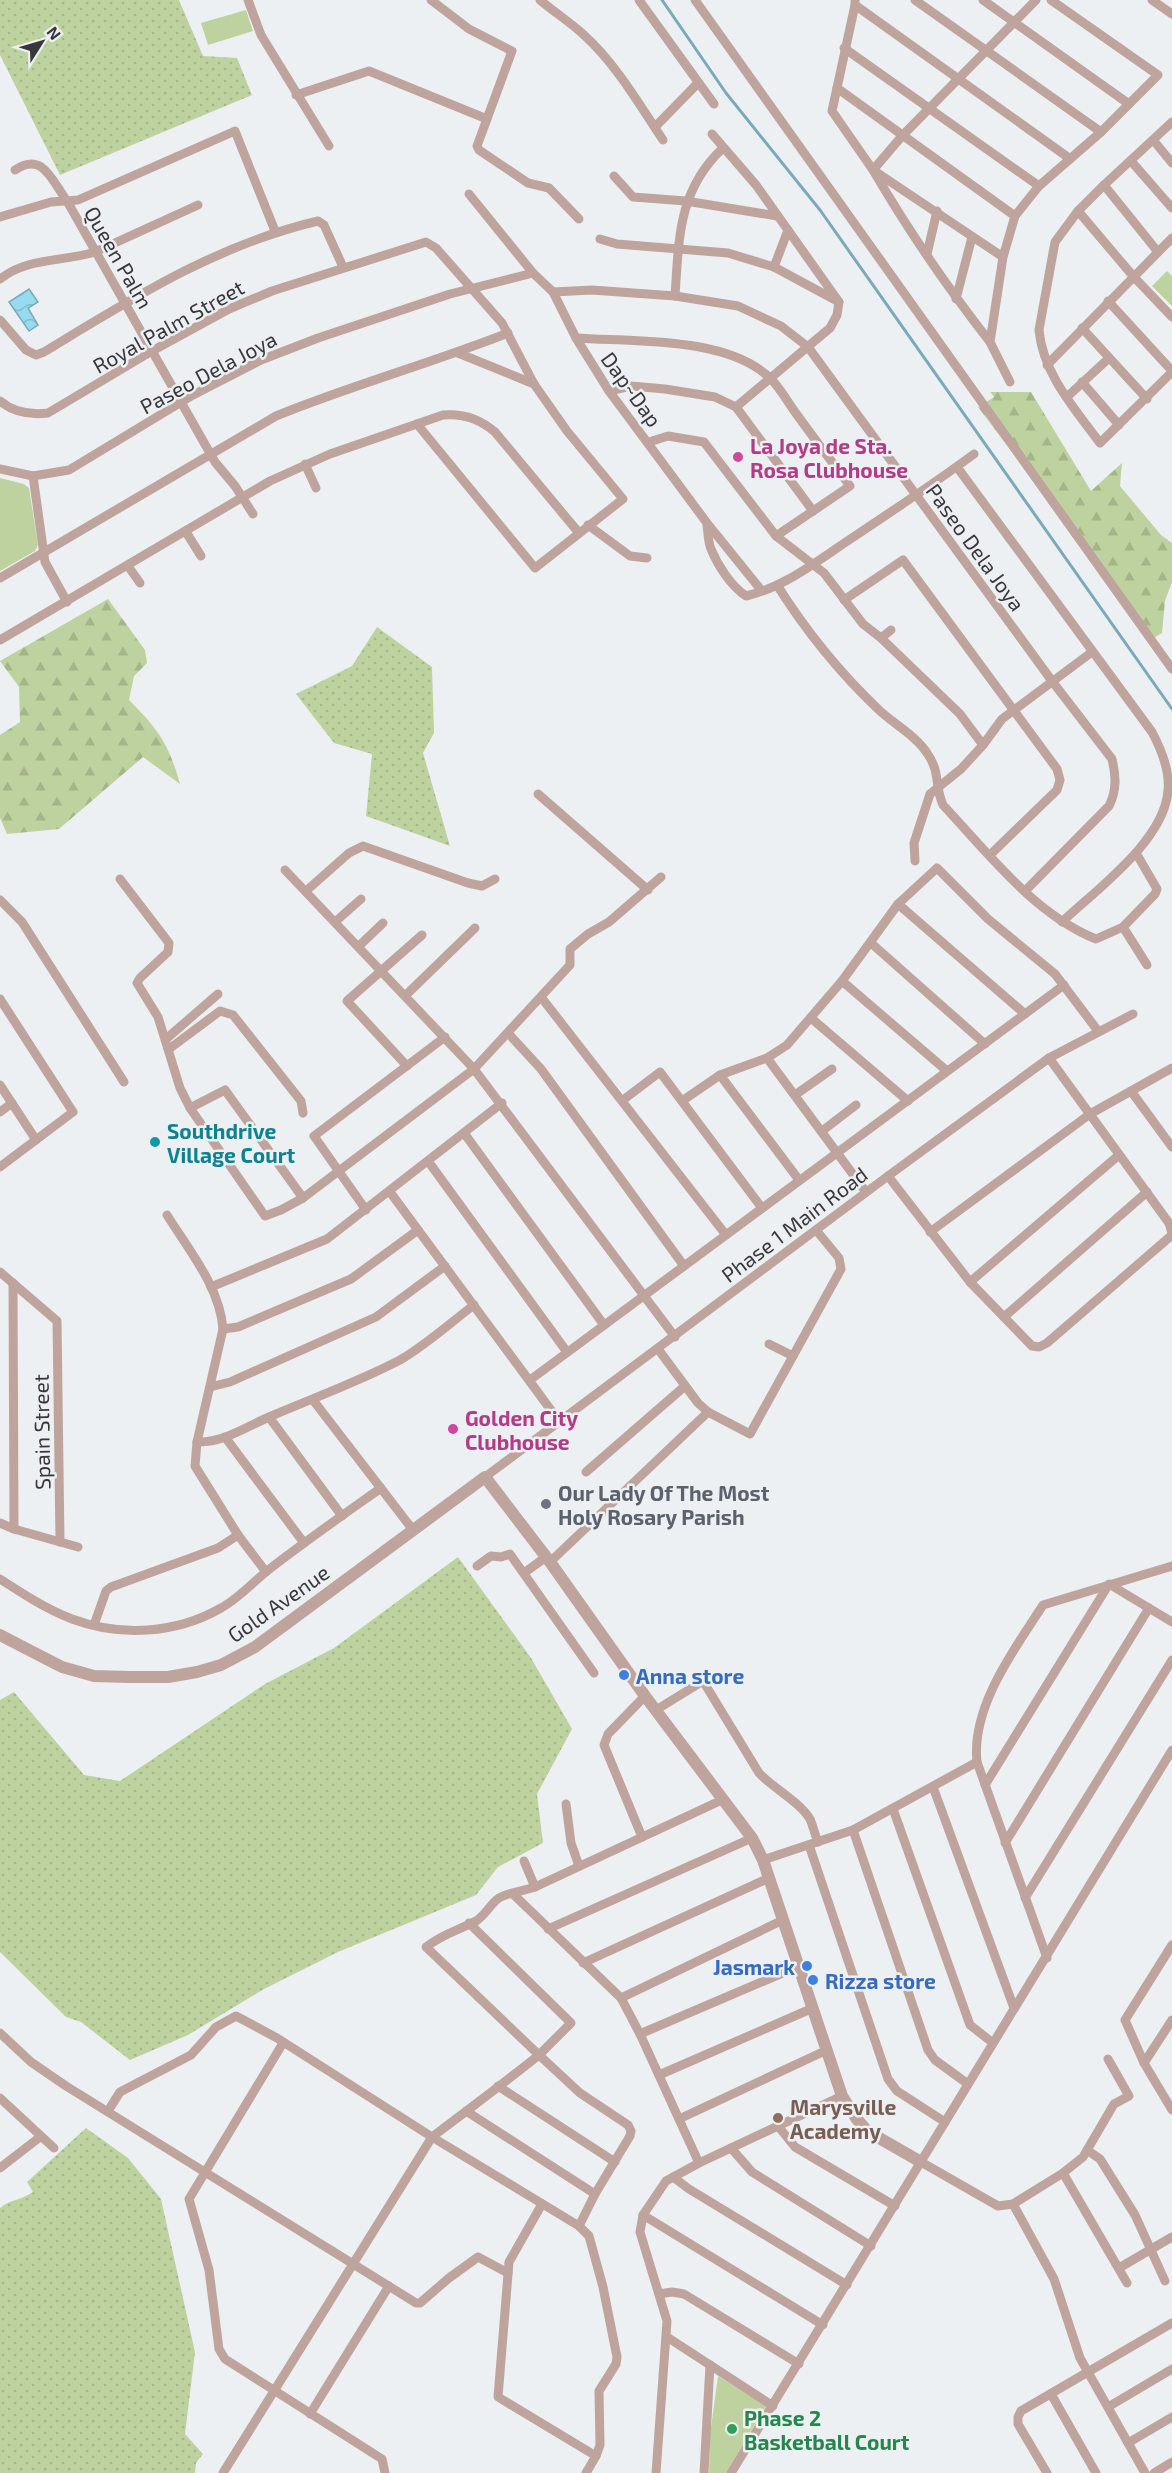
<svg xmlns="http://www.w3.org/2000/svg" width="1172" height="2473" font-family="'Exo 2',sans-serif">
  <style>
    .grass { fill: url(#grass-dots) }
    .forest { fill: url(#forest-firs) }
    .park { fill: #bed29f }
    .water { fill: url(#water-waves); stroke: #7aaab8; stroke-width: 1.5 }
    .lines { fill: none; stroke-linecap: round; stroke-linejoin: round }
    .stream { stroke: #7aaab8; stroke-width: 3 }
    .minor { stroke: #bfa49d; stroke-width: 9 }
    .tertiary { stroke: #bfa49d; stroke-width: 12 }
    .hotel-dot { fill: #d1479c; stroke: #edf0f3; stroke-width: 2 }
    .culture-dot { fill: #0f9aa8; stroke: #edf0f3; stroke-width: 2 }
    .worship-dot { fill: #6b7280; stroke: #edf0f3; stroke-width: 2 }
    .shop-dot { fill: #3f7fe0; stroke: #edf0f3; stroke-width: 2 }
    .education-dot { fill: #8d6e63; stroke: #edf0f3; stroke-width: 2 }
    .leisure-dot { fill: #2e9e5b; stroke: #edf0f3; stroke-width: 2 }
    .labels { text-anchor: middle; dominant-baseline: central; stroke-width: 5; stroke-linejoin: round; paint-order: stroke }
    .street-label { font-size: 21px; fill: #373839; stroke: #edf0f3 }
    .hotel-label { font-size: 21px; font-weight: bold; fill: #b23c85; stroke: #edf0f3; text-anchor: start }
    .culture-label { font-size: 21px; font-weight: bold; fill: #0d838f; stroke: #edf0f3; text-anchor: start }
    .worship-label { font-size: 21px; font-weight: bold; fill: #5b616d; stroke: #edf0f3; text-anchor: start }
    .shop-label { font-size: 21px; font-weight: bold; fill: #366cbe; stroke: #edf0f3; text-anchor: start }
    .education-label { font-size: 21px; font-weight: bold; fill: #785e54; stroke: #edf0f3; text-anchor: start }
    .leisure-label { font-size: 21px; font-weight: bold; fill: #27864d; stroke: #edf0f3; text-anchor: start }
  </style>
  <defs>
    <pattern id="grass-dots" width="8" height="8" patternUnits="userSpaceOnUse" patternTransform="scale(1.5)"><rect width="8" height="8" fill="#bed29f"/><path d="M2 2h.1M6 6h.1" fill="none" stroke="#a4b58a" stroke-width="1.8" stroke-linecap="round"/></pattern>
    <pattern id="forest-firs" width="22" height="20" patternUnits="userSpaceOnUse" patternTransform="scale(1.5)"><rect width="22" height="20" fill="#bed29f"/><path d="M5 1l3.5 6h-7zM16 11l3.5 6h-7z" fill="#a4b58a"/></pattern>
    <pattern id="water-waves" width="16" height="10" patternUnits="userSpaceOnUse" patternTransform="scale(1.5)"><rect width="16" height="10" fill="#96dbef"/><path d="M0 5q4-4 8 0t8 0" fill="none" stroke="#82bdce"/></pattern>
  </defs>
  <rect width="100%" height="100%" fill="#edf0f3"/>
  <g class="grass">
    <polygon points="0,0 179,0 203,56 237,58 252,95 60,175 0,55"/>
    <polygon points="377,627 432,667 434,733 423,753 450,846 366,816 372,754 334,743 296,694 352,666"/>
    <polygon points="458,1557 531,1658 572,1729 537,1794 543,1843 498,1867 476,1895 338,1952 264,1989 188,2035 130,2060 81,2022 66,2017 0,1952 0,1700 14,1692 84,1775 120,1781 265,1684 334,1648"/>
    <path d="M 86,2128 L 128,2158 L 161,2199 L 195,2352 L 185,2434 L 203,2454 L 196,2463 L 195,2473 L 0,2473 L 0,2208 C 11,2199 22,2200 33,2192 L 27,2182 Z"/>
  </g>
  <g class="forest">
    <polygon points="990,392 1031,392 1091,491 1122,463 1120,486 1161,535 1172,543 1172,582 1165,601 1162,633 1152,639 978,407 994,397"/>
    <path d="M 108,599 L 145,650 L 147,663 L 134,676 L 129,700 C 158,729 169,744 180,784 L 143,757 L 59,829 L 7,834 L 0,818 L 0,735 L 20,722 L 19,687 L 0,661 Z"/>
  </g>
  <g class="park">
    <polygon points="246,10 253,31 208,45 201,23"/>
    <polygon points="1167,271 1172,276 1172,306 1152,286"/>
    <polygon points="0,478 24,484 29,488 38,545 35,551 0,571"/>
    <polygon points="718,2376 766,2406 726,2473 709,2473 710,2435"/>
  </g>
  <polygon class="water" points="29,289 38,302 28,308 38,325 29,331 9,302"/>
  <g class="lines">
    <polyline class="stream" points="662,0 726,93 820,210 1172,709"/>
    <g class="minor">
      <polyline points="248,0 261,35 329,146"/>
      <polyline points="431,0 469,29 512,51 477,146 479,150 528,183 549,188 579,219"/>
      <path d="M 540,0 C 554,12 570,22 584,35 C 616,64 639,104 663,140"/>
      <polyline points="639,0 714,104"/>
      <polyline points="695,0 1172,669"/>
      <polyline points="915,0 1101,132"/>
      <path d="M 983,0 L 1129,104 L 1101,132 L 1039,186 L 1015,216 L 1003,257 L 990,342 C 947,287 908,230 873,170 L 1003,257"/>
      <polyline points="1051,0 1158,75 1129,104"/>
      <polyline points="1152,0 1172,14"/>
      <polyline points="855,1 855,5 1069,158"/>
      <polyline points="855,5 832,111 873,170 902,136 1036,0"/>
      <polyline points="844,48 1039,186"/>
      <polyline points="837,88 1015,216"/>
      <polyline points="296,95 369,71 487,119"/>
      <path d="M 1172,122 L 1104,185 L 1078,211 L 1055,242 L 1039,330 C 1043,374 1075,409 1100,443 L 1172,372"/>
      <polyline points="655,127 698,83"/>
      <polyline points="712,134 756,185 839,302 837,315 830,328 736,407"/>
      <polyline points="1154,141 1172,163"/>
      <polyline points="1131,161 1172,208"/>
      <path d="M 15,170 C 43,151 52,181 67,201 L 215,462 L 235,486 L 253,514"/>
      <polyline points="614,176 633,197 686,201 777,216"/>
      <polyline points="1104,185 1158,252"/>
      <polyline points="469,194 533,273 553,292 576,338 609,391 707,523 761,590"/>
      <polyline points="1078,211 1133,276 1172,317"/>
      <polyline points="0,217 51,202 78,200 235,131 275,231"/>
      <polyline points="600,239 617,244 728,253 774,267 839,302"/>
      <polyline points="927,254 937,211"/>
      <polyline points="774,267 788,230"/>
      <path d="M 0,279 C 28,257 63,262 95,252 L 198,205"/>
      <path d="M 553,292 L 592,290 L 675,296 L 738,306 L 781,326 L 808,347 L 1052,681 L 1112,759 C 1116,776 1117,790 1109,806 L 1025,891"/>
      <path d="M 675,296 C 679,238 678,190 723,148"/>
      <polyline points="956,299 972,237"/>
      <polyline points="1108,301 1172,371"/>
      <path d="M 0,320 L 26,350 L 36,355 L 44,352 C 133,298 216,245 318,221 L 324,225 L 343,267"/>
      <polyline points="1082,328 1147,399"/>
      <path d="M 576,338 C 633,342 728,336 771,379 C 780,388 787,401 795,412 C 813,437 832,462 850,486 L 776,536"/>
      <polyline points="990,342 1010,382"/>
      <polyline points="458,353 534,384"/>
      <polyline points="1047,365 1172,238"/>
      <polyline points="1082,382 1119,425"/>
      <polyline points="609,391 631,386 665,389 715,397 736,407 813,511"/>
      <polyline points="1067,397 1109,358"/>
      <path d="M 0,401 C 13,412 31,415 48,413 L 152,351 L 229,309 L 272,291 L 426,242 L 436,248 L 502,323 L 534,384 L 567,431 L 623,499 L 535,568 L 417,424"/>
      <polyline points="649,442 668,436 704,442 776,536 824,573 863,624 881,638 960,714 983,745"/>
      <polyline points="305,464 316,488"/>
      <path d="M 957,467 L 1152,732 C 1161,749 1170,770 1168,790 C 1165,840 1097,889 1062,922"/>
      <polyline points="0,469 33,476 69,470 193,395 261,360 318,338 450,294 533,273"/>
      <polyline points="33,476 45,562 67,602"/>
      <polyline points="588,525 630,556 647,558"/>
      <path d="M 707,525 C 708,532 708,542 711,549 C 718,566 731,586 746,596 C 786,587 821,558 855,536 C 895,509 935,483 974,454"/>
      <polyline points="186,532 201,556"/>
      <polyline points="128,566 140,583"/>
      <path d="M 0,578 L 276,416 C 352,385 432,363 508,333"/>
      <path d="M 777,585 C 806,631 840,673 879,710 C 894,724 916,736 927,753 C 941,773 934,785 943,805 C 988,853 1034,914 1096,939 L 1123,927 L 1155,894 L 1157,889 L 1136,853"/>
      <polyline points="844,600 903,560 1057,769 1060,780 1057,790 990,855"/>
      <polyline points="881,638 891,630"/>
      <path d="M 0,640 L 270,481 L 330,454 L 443,415 C 463,413 480,419 495,432 L 579,533"/>
      <polyline points="538,794 648,890"/>
      <polyline points="915,861 914,843 930,794 961,769 983,745 1002,719 1092,652"/>
      <polyline points="285,870 474,1069 675,1337"/>
      <polyline points="120,879 169,943 168,952 140,978 137,983 158,1017 180,1088 190,1108 265,1216 281,1210 303,1198 474,1069 570,965 570,949 588,934 609,922 661,877"/>
      <polyline points="306,891 349,853 363,846 468,883 482,886 495,879"/>
      <polyline points="0,900 22,922 124,1082"/>
      <polyline points="898,904 1025,1014"/>
      <polyline points="335,922 361,899"/>
      <polyline points="1123,927 1147,965"/>
      <polyline points="871,943 985,1044"/>
      <polyline points="359,946 383,923"/>
      <polyline points="842,981 947,1071"/>
      <polyline points="406,995 475,928"/>
      <polyline points="541,997 726,1235"/>
      <polyline points="0,999 73,1112 0,1167"/>
      <polyline points="811,1018 908,1101"/>
      <polyline points="508,1033 541,1069 684,1266"/>
      <polyline points="166,1039 218,994"/>
      <polyline points="169,1049 220,1011 233,1015 301,1101 303,1113"/>
      <polyline points="767,1058 866,1192"/>
      <polyline points="1049,1058 1169,1223 1172,1233"/>
      <polyline points="407,1066 347,1001 422,935"/>
      <polyline points="720,1075 799,1180"/>
      <polyline points="0,1085 36,1140"/>
      <polyline points="1131,1091 1172,1147"/>
      <polyline points="795,1095 832,1069"/>
      <polyline points="623,1100 660,1072 762,1208"/>
      <polyline points="682,1101 720,1075 767,1058 787,1045 842,981 898,904 937,868 988,919 1055,974 1098,1031"/>
      <polyline points="190,1108 225,1090 303,1198"/>
      <polyline points="0,1112 12,1103"/>
      <polyline points="822,1131 856,1105"/>
      <polyline points="464,1133 604,1325"/>
      <polyline points="428,1161 567,1352"/>
      <polyline points="888,1176 970,1282 1032,1346 1039,1347 1047,1343 1172,1235"/>
      <polyline points="390,1192 559,1421"/>
      <polyline points="366,1210 314,1136 445,1037"/>
      <path d="M 167,1215 C 188,1249 220,1287 223,1329 L 197,1442 L 195,1466 L 238,1535 L 266,1572"/>
      <polyline points="930,1232 1090,1114 1172,1068"/>
      <polyline points="0,1272 57,1321 60,1542"/>
      <polyline points="970,1282 1119,1155"/>
      <polyline points="13,1283 14,1529"/>
      <polyline points="211,1287 327,1239 502,1103"/>
      <polyline points="1004,1317 1147,1192"/>
      <polyline points="223,1329 238,1327 351,1279 418,1230"/>
      <polyline points="769,1344 793,1356"/>
      <polyline points="658,1349 698,1403 708,1412 750,1434 841,1269 839,1258 816,1230"/>
      <polyline points="530,1380 1064,985"/>
      <polyline points="210,1387 230,1382 376,1317 445,1266"/>
      <polyline points="313,1400 413,1530"/>
      <polyline points="269,1417 342,1516"/>
      <polyline points="225,1437 304,1543"/>
      <path d="M 197,1442 C 223,1443 246,1427 269,1417 C 313,1398 358,1382 400,1360 C 426,1345 450,1323 474,1305"/>
      <polyline points="586,1472 685,1386"/>
      <polyline points="485,1477 888,1176 1049,1058 1133,1014"/>
      <polyline points="0,1523 14,1529 78,1547"/>
      <polyline points="550,1562 708,1412"/>
      <polyline points="477,1566 491,1556 501,1557 510,1554 594,1673"/>
      <polyline points="524,1573 546,1557"/>
      <path d="M 0,1579 C 23,1594 46,1609 72,1619 C 120,1637 176,1634 221,1608 C 238,1599 252,1583 267,1571 C 304,1542 343,1515 381,1488"/>
      <polyline points="94,1625 106,1591 111,1587 218,1548 238,1535"/>
      <path d="M 656,1710 L 703,1681 L 759,1773 C 773,1788 800,1802 810,1819 C 813,1826 815,1835 818,1842"/>
      <polyline points="985,1785 1109,1584 1172,1622"/>
      <polyline points="933,1787 1014,2008"/>
      <polyline points="566,1804 571,1843 579,1866"/>
      <polyline points="893,1809 970,2025 993,2043"/>
      <polyline points="853,1830 928,2050 935,2060 968,2084"/>
      <polyline points="642,1837 604,1745 608,1734 645,1696"/>
      <polyline points="1005,1843 1149,1608"/>
      <polyline points="809,1845 888,2079 897,2091 945,2122"/>
      <polyline points="763,1860 853,1830 977,1762"/>
      <polyline points="524,1861 535,1887"/>
      <polyline points="513,1894 621,1998 640,2034 699,2163"/>
      <polyline points="1025,1898 1172,1660"/>
      <path d="M 469,1923 L 571,2023 L 539,2055 L 426,1947 C 444,1933 457,1931 476,1921 C 485,1916 490,1904 499,1898 C 509,1892 524,1891 535,1887 L 724,1799"/>
      <polyline points="548,1929 752,1838"/>
      <path d="M 1047,1958 L 977,1762 C 971,1707 1014,1650 1043,1605 L 1172,1566"/>
      <polyline points="583,1963 769,1878"/>
      <polyline points="621,1998 783,1920"/>
      <polyline points="1172,2020 1144,2063 1172,2110"/>
      <polyline points="0,2033 31,2062 66,2086 416,2303 420,2303 449,2278 478,2257 508,2273"/>
      <polyline points="640,2034 799,1966"/>
      <polyline points="283,2043 189,2199 209,2270 219,2349 225,2359 382,2459 385,2473"/>
      <polyline points="1144,2063 1125,2020 1172,1945"/>
      <polyline points="659,2075 813,2008"/>
      <polyline points="498,2086 615,2162"/>
      <polyline points="0,2098 54,2148"/>
      <polyline points="108,2111 120,2092 191,2055 216,2027 236,2016 277,2038 432,2137 579,2226 589,2236 603,2287 617,2357 616,2364 599,2391 600,2445 596,2456 586,2473"/>
      <polyline points="679,2119 827,2050"/>
      <polyline points="778,2126 795,2147 895,2206"/>
      <polyline points="731,2148 752,2172 871,2246"/>
      <polyline points="1087,2150 1100,2159 1135,2215 1165,2281"/>
      <polyline points="921,2162 998,2206 1013,2204 1063,2173 1083,2157 1114,2104 1129,2096 1108,2059"/>
      <polyline points="0,2168 40,2137"/>
      <polyline points="1063,2173 1127,2283"/>
      <polyline points="673,2177 689,2189 847,2285"/>
      <polyline points="542,2204 509,2262 498,2397 596,2456"/>
      <polyline points="1013,2204 1054,2279 1080,2358 1145,2473"/>
      <polyline points="643,2215 823,2325"/>
      <polyline points="579,2226 595,2194"/>
      <polyline points="1119,2268 1172,2237"/>
      <polyline points="659,2294 672,2292 684,2294 799,2364"/>
      <polyline points="667,2337 773,2406"/>
      <polyline points="1051,2394 1096,2473"/>
      <polyline points="1108,2407 1172,2369"/>
      <polyline points="310,2414 389,2286"/>
      <polyline points="1128,2443 1172,2417"/>
      <path d="M 223,2473 L 432,2137 C 468,2110 504,2083 539,2055 L 580,2093 L 628,2125 L 631,2131 L 630,2136 L 595,2194 L 466,2111"/>
      <polyline points="656,2473 667,2321 640,2232 643,2215 666,2181 699,2163 842,2096"/>
      <polyline points="704,2473 710,2365"/>
      <polyline points="731,2473 1172,1750"/>
      <polyline points="1047,2473 1018,2424 1018,2417 1021,2411 1172,2323"/>
      <polyline points="1154,2473 1172,2462"/>
    </g>
    <polyline class="tertiary" points="0,1635 62,1667 94,1676 129,1677 168,1677 197,1672 221,1665 255,1647 485,1477 550,1562 645,1696 752,1838 763,1860 842,2096 856,2118 867,2131 921,2162"/>
  </g>
  <g class="hotel-dot">
    <circle cx="738" cy="457" r="6"/>
    <circle cx="453" cy="1429" r="6"/>
  </g>
  <circle class="culture-dot" cx="155" cy="1142" r="6"/>
  <circle class="worship-dot" cx="546" cy="1504" r="6"/>
  <g class="shop-dot">
    <circle cx="624" cy="1675" r="6"/>
    <circle cx="807" cy="1966" r="6"/>
    <circle cx="813" cy="1980" r="6"/>
  </g>
  <circle class="education-dot" cx="778" cy="2118" r="6"/>
  <circle class="leisure-dot" cx="732" cy="2429" r="6"/>
  <g class="labels">
    <g class="street-label">
      <text transform="translate(119 257) rotate(60)">Queen Palm</text>
      <text transform="translate(168 326) rotate(-29)">Royal Palm Street</text>
      <text transform="translate(208 372) rotate(-28)">Paseo Dela Joya</text>
      <text transform="translate(632 389) rotate(54)">Dap~Dap</text>
      <text transform="translate(976 547) rotate(54)">Paseo Dela Joya</text>
      <text transform="translate(794 1224) rotate(-37)">Phase 1 Main Road</text>
      <text transform="translate(41 1432) rotate(-91)">Spain Street</text>
      <text transform="translate(278 1603) rotate(-35)">Gold Avenue</text>
    </g>
    <g class="hotel-label">
      <text x="750" y="445">La Joya de Sta.<tspan x="750" dy="24">Rosa Clubhouse</tspan></text>
      <text x="465" y="1417">Golden City<tspan x="465" dy="24">Clubhouse</tspan></text>
    </g>
    <g class="culture-label">
      <text x="167" y="1130">Southdrive<tspan x="167" dy="24">Village Court</tspan></text>
    </g>
    <g class="worship-label">
      <text x="558" y="1492">Our Lady Of The Most<tspan x="558" dy="24">Holy Rosary Parish</tspan></text>
    </g>
    <g class="shop-label">
      <text x="636" y="1675">Anna store</text>
      <text x="795" y="1966" text-anchor="end">Jasmark</text>
      <text x="825" y="1980">Rizza store</text>
    </g>
    <g class="education-label">
      <text x="790" y="2106">Marysville<tspan x="790" dy="24">Academy</tspan></text>
    </g>
    <g class="leisure-label">
      <text x="744" y="2417">Phase 2<tspan x="744" dy="24">Basketball Court</tspan></text>
    </g>
  </g>
  <g transform="translate(42 42) rotate(53)" stroke="#edf0f3" stroke-width="4.5" paint-order="stroke">
  <path d="M0-4.5L10 22L0 15L-10 22Z" fill="#373839"/>
  <text y="-9" font-size="16" font-weight="bold" text-anchor="middle" fill="#373839">N</text>
  </g>
</svg>
